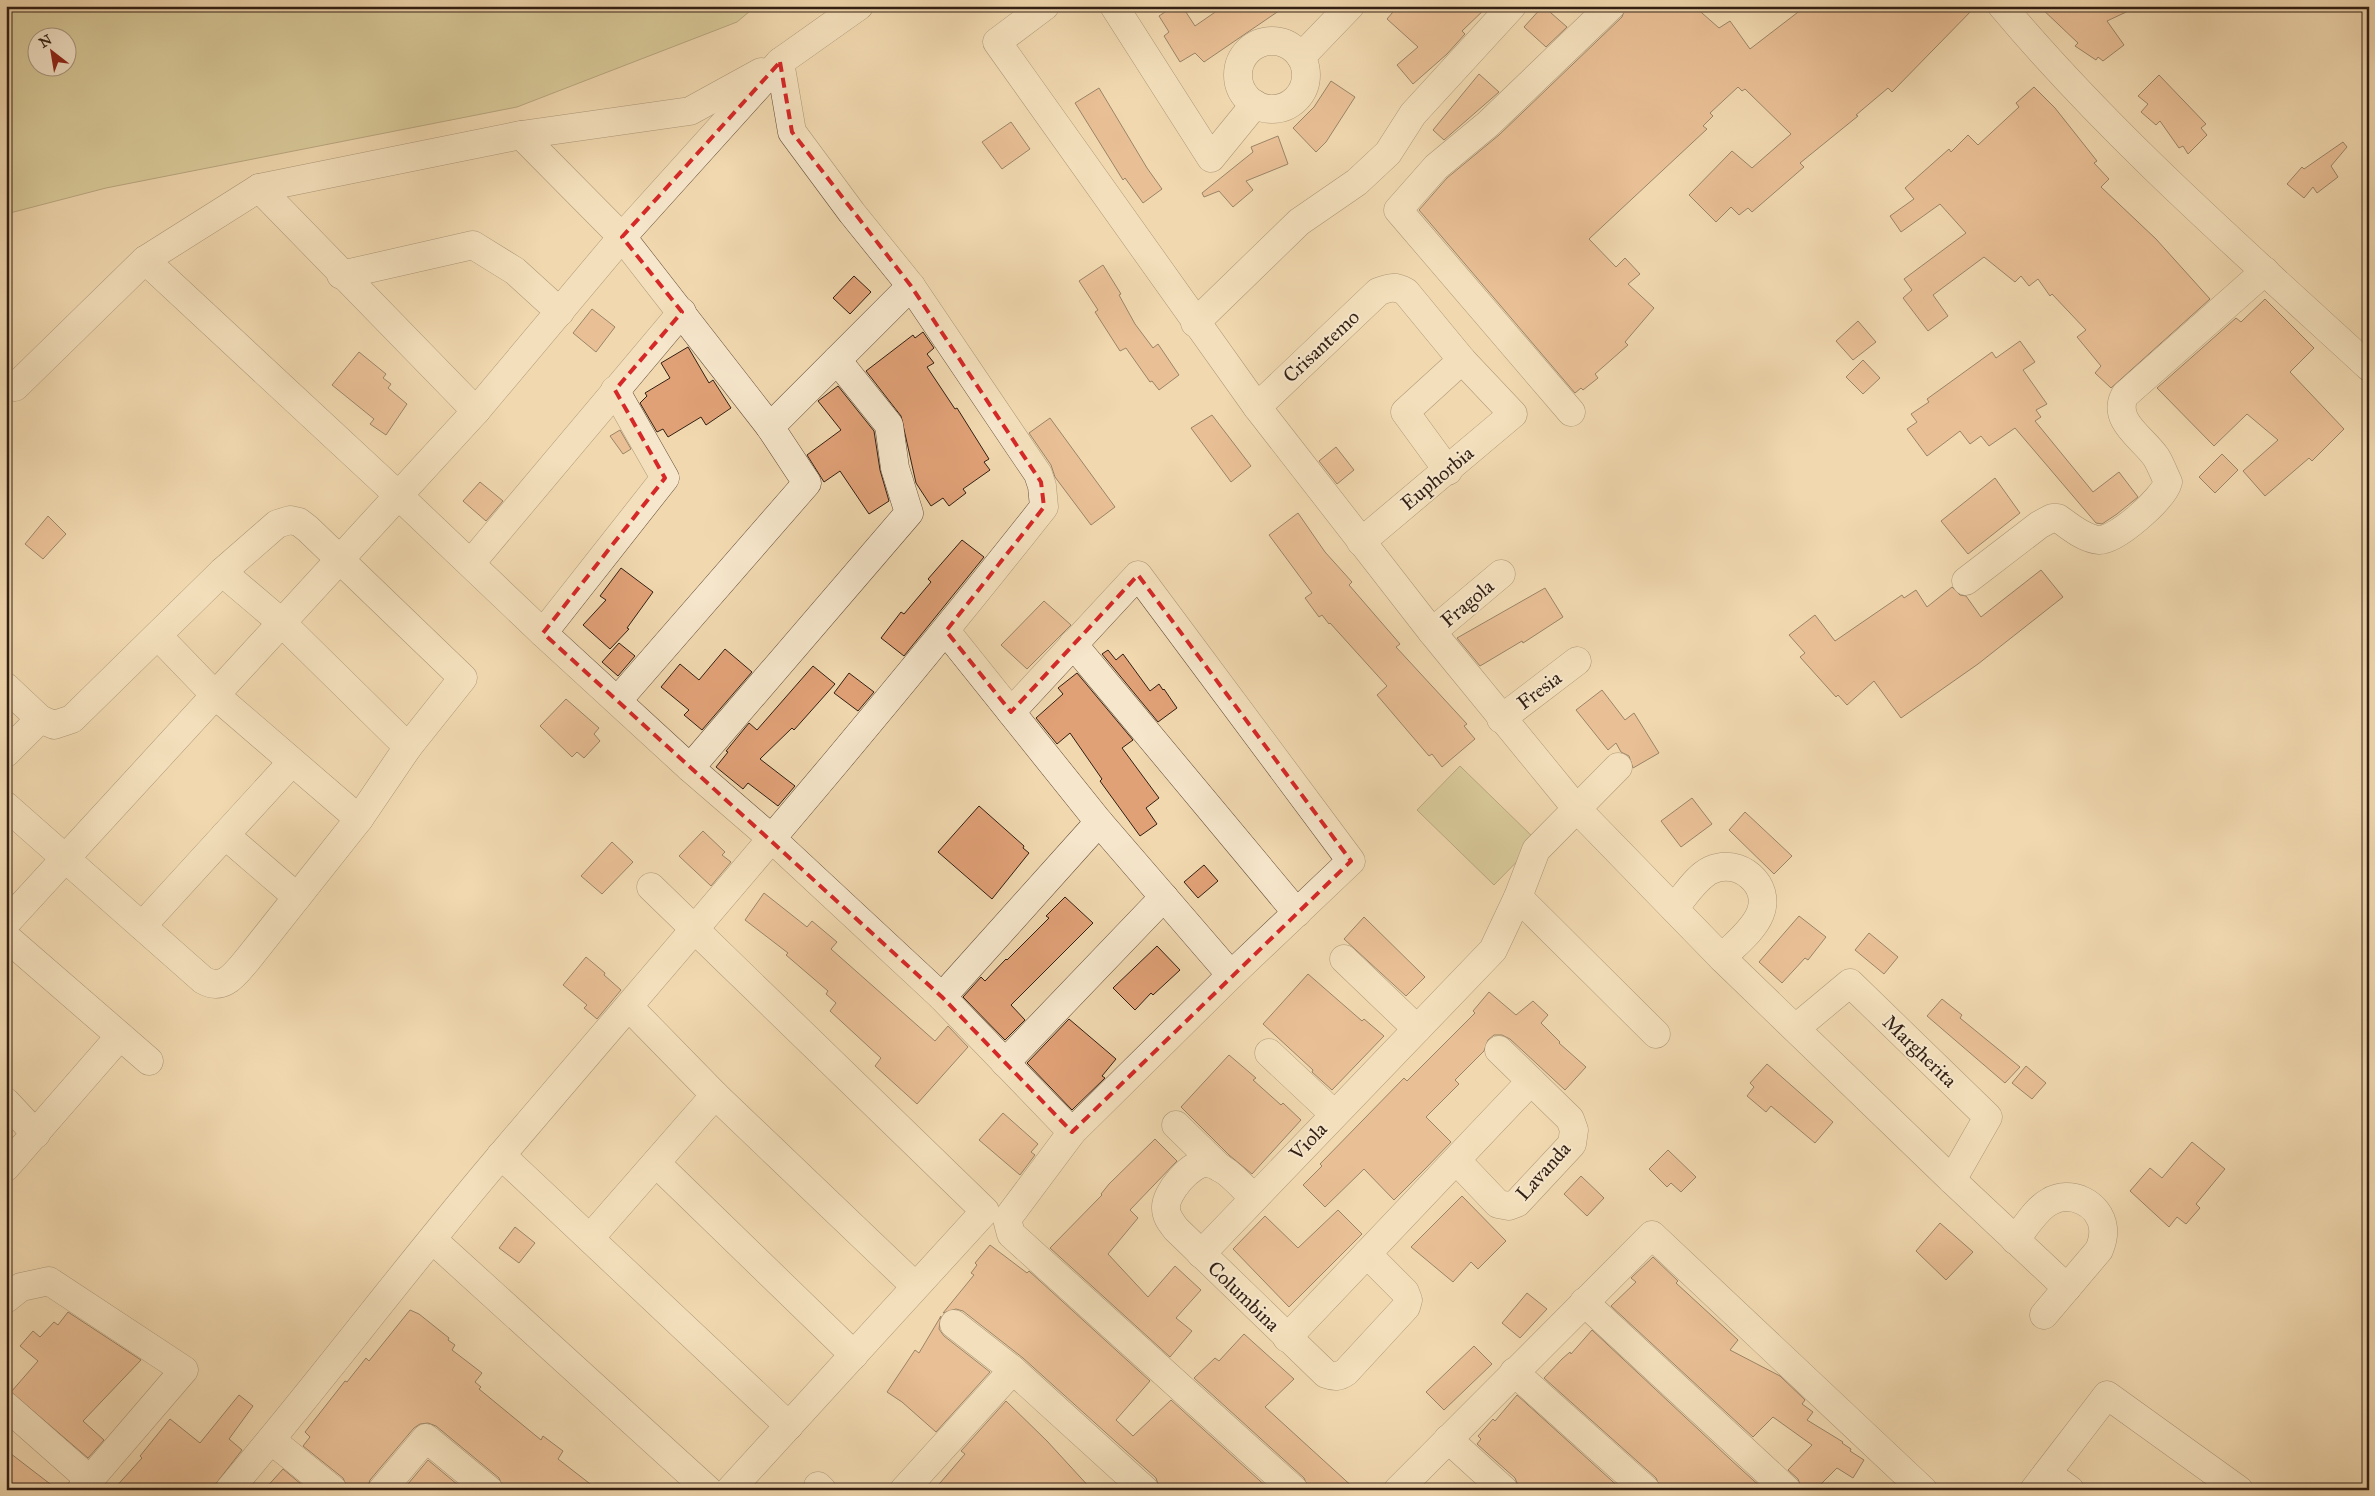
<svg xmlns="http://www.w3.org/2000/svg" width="2375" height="1496" font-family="'IM FELL Great Primer',serif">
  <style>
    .green { fill: #c1bc86; stroke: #7a6e4c; fill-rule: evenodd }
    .building { fill: #e1a177; stroke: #321f13 }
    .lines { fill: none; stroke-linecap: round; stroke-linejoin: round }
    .minor-casing { stroke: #624d3a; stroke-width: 29 }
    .minor { stroke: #f6e6cb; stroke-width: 28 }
    .marked { fill: none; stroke: #d62828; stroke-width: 4; stroke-dasharray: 10 6; stroke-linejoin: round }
    .labels { text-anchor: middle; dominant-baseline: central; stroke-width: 4; stroke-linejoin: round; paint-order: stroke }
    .street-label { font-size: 20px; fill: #321f13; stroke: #f6e6cb }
  </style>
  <rect width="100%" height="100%" fill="#f1d8af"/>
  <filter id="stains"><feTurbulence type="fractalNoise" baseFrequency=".004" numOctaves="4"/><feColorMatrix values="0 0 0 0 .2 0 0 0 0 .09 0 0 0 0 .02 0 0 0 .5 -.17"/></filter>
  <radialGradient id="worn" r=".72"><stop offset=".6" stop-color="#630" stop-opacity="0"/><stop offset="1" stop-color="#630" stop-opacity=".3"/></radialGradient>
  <g class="green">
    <path d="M 6,6 L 756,6 L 737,22 L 517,107 L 106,188 L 6,214 ZM 38,38 L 68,38 L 68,68 L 38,68 Z"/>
    <polygon points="1460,766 1537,841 1494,885 1417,810"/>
  </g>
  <g class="building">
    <polygon points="1174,6 1182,6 1195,26 1224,6 1286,6 1204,62 1195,53 1180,62 1164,36 1169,32 1159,16"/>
    <polygon points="1398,6 1488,6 1462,31 1465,34 1447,54 1413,84 1397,65 1418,47 1387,19"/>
    <polygon points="1543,6 1567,27 1546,47 1524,27"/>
    <polygon points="1626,6 1694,6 1719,28 1730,21 1750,49 1806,6 1976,6 1892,92 1888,88 1856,115 1858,116 1800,163 1804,167 1752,212 1748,208 1739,215 1731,207 1716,222 1689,195 1732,151 1752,168 1791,134 1745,89 1742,91 1738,87 1710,113 1713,116 1703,126 1707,129 1589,239 1616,267 1625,258 1640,274 1628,284 1654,308 1625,342 1628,345 1595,374 1598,378 1583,390 1581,388 1575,393 1419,210 1447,178 1499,135 1622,17"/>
    <polygon points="2039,6 2139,6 2107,21 2124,45 2103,61 2098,57 2096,60 2075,46 2078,43"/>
    <polygon points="1479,74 1499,92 1444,140 1433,130"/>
    <polygon points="2159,75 2206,124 2201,128 2207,135 2188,154 2183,146 2179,148 2160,121 2156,125 2141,112 2148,104 2138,96"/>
    <polygon points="1331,81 1355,97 1326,142 1316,152 1293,128 1314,107"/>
    <polygon points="2034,87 2055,108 2097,161 2094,163 2109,179 2101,187 2156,239 2210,299 2111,388 2095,373 2101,366 2077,337 2086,330 2052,294 2050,296 2038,279 2029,286 2021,276 2015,282 1984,257 1933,295 1948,316 1928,331 1903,298 1912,290 1904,279 1966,233 1940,204 1901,232 1890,216 1914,199 1905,188 1949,149 1951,152 1968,135 1978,145 2019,107 2016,103"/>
    <polygon points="1099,88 1147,168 1162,189 1143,203 1125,178 1123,180 1075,103"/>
    <polygon points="1011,122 1030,149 1002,169 982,142"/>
    <polygon points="1278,136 1288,164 1246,181 1253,190 1233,207 1219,191 1204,197 1202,193 1253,152 1251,147"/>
    <polygon points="2343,142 2347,147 2331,166 2338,177 2317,193 2313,187 2304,198 2287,184 2302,167 2304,169"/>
    <polygon points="1103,265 1121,294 1119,295 1135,324 1153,348 1158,344 1179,375 1159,390 1152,381 1150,382 1126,348 1120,351 1095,312 1098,310 1079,281"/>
    <polygon points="854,276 871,292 850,314 833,298"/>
    <polygon points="2265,299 2314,348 2290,372 2344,429 2312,461 2309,458 2265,496 2243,471 2278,440 2247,414 2214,446 2157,388 2236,318 2241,322"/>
    <polygon points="592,309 615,327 596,352 573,333"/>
    <polygon points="1858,321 1876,342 1853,360 1836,341"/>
    <polygon points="923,332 934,348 927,354 934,363 927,367 955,409 957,408 989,459 984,462 990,470 963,489 966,493 949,506 943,498 931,506 916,483 901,416 866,371 913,335 915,338"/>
    <polygon points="2020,341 2035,362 2023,370 2047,404 2036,410 2041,417 2035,421 2093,492 2119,472 2138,497 2117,514 2102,524 2096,523 2015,428 1989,446 1981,436 1970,444 1960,431 1927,456 1907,429 1917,422 1911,414 1929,402 1927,399 1992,352 1996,358"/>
    <polygon points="688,347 709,383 713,380 731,408 706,425 701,417 668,437 663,429 657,432 640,403 647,396 645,393 670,378 661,363"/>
    <polygon points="359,352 386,374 383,378 391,384 388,388 407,404 386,435 370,424 374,419 332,385"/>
    <polygon points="1863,360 1880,378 1863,394 1846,377"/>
    <polygon points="838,386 874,431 880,470 889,501 869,514 840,471 824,482 807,455 841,430 818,401"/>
    <polygon points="1212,415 1251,466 1231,482 1191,428"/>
    <polygon points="1050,418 1115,507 1091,525 1055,477 1051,465 1029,433"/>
    <polygon points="620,430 631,449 623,454 610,436"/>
    <polygon points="1336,447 1354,470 1337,484 1319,461"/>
    <polygon points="2222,454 2238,470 2215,493 2199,477"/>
    <polygon points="1995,478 2020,513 1968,554 1941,521"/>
    <polygon points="480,482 503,501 486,521 463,501"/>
    <polygon points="1298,513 1325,552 1352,582 1349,585 1400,644 1396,647 1467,724 1464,726 1475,739 1442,767 1432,754 1429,756 1377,695 1387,686 1330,623 1329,624 1322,615 1319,617 1305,598 1312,593 1269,535"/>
    <polygon points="48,516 66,534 43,559 25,544"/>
    <polygon points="962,540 984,557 904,656 881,638 901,612 904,614 931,582 928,579"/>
    <polygon points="621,568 653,592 627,628 629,629 610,649 583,625 606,600 600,596"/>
    <polygon points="2041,570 2063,597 1978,664 1901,718 1874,681 1847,705 1838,695 1836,697 1800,657 1805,653 1789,635 1815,615 1835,641 1902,595 1904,598 1916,590 1927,607 1952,587 1960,595 1966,596 1981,617"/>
    <polygon points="1545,588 1563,617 1523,643 1522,641 1480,666 1457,638"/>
    <polygon points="1044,601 1071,625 1027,669 1001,645"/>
    <polygon points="619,643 635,656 618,676 602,662"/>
    <polygon points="725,649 752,672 702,730 684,715 689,710 661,687 680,664 699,680"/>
    <polygon points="1108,650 1116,660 1123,654 1150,691 1159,684 1163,690 1164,689 1177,708 1158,722 1102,654"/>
    <polygon points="813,666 835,684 794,730 792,728 760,759 795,786 778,806 748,783 743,789 716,767 728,752 726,751 749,723 757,730"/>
    <polygon points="849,673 874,692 858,711 834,693"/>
    <polygon points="1077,673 1133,740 1122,748 1159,798 1146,808 1157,824 1140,836 1100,781 1102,779 1070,733 1057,744 1036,718 1063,694 1058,688"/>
    <polygon points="1602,690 1625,720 1634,713 1659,753 1633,768 1629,756 1621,752 1616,743 1608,750 1576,710"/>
    <polygon points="566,699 599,728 594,734 600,741 584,758 577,752 572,757 540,726"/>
    <polygon points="1692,798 1712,824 1681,847 1661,821"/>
    <polygon points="979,806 1024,846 1023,848 1029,853 992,899 938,852"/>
    <polygon points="1745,812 1792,856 1774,874 1729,830"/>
    <polygon points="703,831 725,852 722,855 731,862 711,886 679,856"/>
    <polygon points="612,842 633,862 602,894 581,876"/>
    <polygon points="1204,865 1218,881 1198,898 1184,882"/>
    <polygon points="764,893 807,927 812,921 837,942 831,949 935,1041 948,1026 968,1047 917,1104 875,1066 881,1058 830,1011 836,1003 826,994 828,991 786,955 788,953 745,920"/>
    <polygon points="1065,897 1093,923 1011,1005 1025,1020 1005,1040 963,997 981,977 985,981 1006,959 1007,960 1049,918 1046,916"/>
    <polygon points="1799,916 1826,937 1808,960 1805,958 1782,983 1759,962"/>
    <polygon points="1364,917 1425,977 1406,996 1344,939"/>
    <polygon points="1869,933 1898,957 1884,974 1855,950"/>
    <polygon points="1157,946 1180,970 1153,995 1151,993 1135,1010 1113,988"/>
    <polygon points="586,957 605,973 604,975 621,990 597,1019 584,1008 587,1005 563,985"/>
    <polygon points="1308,974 1362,1021 1364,1019 1384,1036 1332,1090 1312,1072 1313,1070 1263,1024"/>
    <polygon points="1489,992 1516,1015 1533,1001 1548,1015 1541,1023 1560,1042 1559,1043 1586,1067 1565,1090 1510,1039 1502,1035 1494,1035 1488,1040 1484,1051 1455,1080 1459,1084 1426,1117 1451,1142 1425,1169 1394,1200 1364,1169 1325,1207 1303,1185 1322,1166 1320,1164 1404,1078 1407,1081 1475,1013 1473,1011"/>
    <polygon points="1942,999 1962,1015 1960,1018 2020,1067 2005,1083 1927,1016"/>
    <polygon points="1069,1019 1116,1059 1102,1076 1105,1078 1072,1110 1027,1063"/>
    <polygon points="1229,1055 1256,1078 1253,1080 1281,1105 1283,1103 1301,1120 1252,1174 1229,1155 1181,1107"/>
    <polygon points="1767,1064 1833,1122 1815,1143 1771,1106 1766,1112 1747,1096 1754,1087 1750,1083"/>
    <polygon points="2026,1066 2046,1083 2032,1099 2012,1083"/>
    <polygon points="1003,1113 1038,1144 1031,1152 1035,1155 1020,1175 979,1140"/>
    <polygon points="1155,1139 1177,1161 1130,1210 1138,1218 1108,1254 1148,1297 1175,1266 1201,1290 1176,1318 1192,1331 1170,1357 1050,1248 1102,1195 1101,1194 1109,1184"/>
    <polygon points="2192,1142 2225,1169 2196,1204 2200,1208 2186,1224 2177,1217 2169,1227 2130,1191 2150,1168 2162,1178"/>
    <polygon points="1668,1150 1696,1177 1681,1192 1671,1183 1667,1187 1649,1169"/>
    <polygon points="1581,1176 1604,1198 1587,1216 1564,1194"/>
    <polygon points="1462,1196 1506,1241 1478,1269 1471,1262 1453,1282 1411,1247"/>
    <polygon points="1338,1210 1362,1234 1289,1307 1233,1249 1265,1216 1298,1248"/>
    <polygon points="1940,1223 1973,1252 1946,1280 1916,1251"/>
    <polygon points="515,1227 535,1243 519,1263 499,1248"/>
    <polygon points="990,1245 1027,1273 1029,1271 1150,1381 1116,1420 1133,1436 1171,1400 1270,1490 1160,1490 1156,1478 1023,1358 963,1311 956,1309 943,1313 974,1275 971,1273 977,1265 975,1263"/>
    <polygon points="1653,1257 1678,1281 1676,1283 1738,1340 1730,1350 1780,1376 1805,1400 1802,1404 1813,1412 1807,1420 1843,1442 1842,1443 1851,1449 1850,1451 1864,1460 1853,1478 1837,1468 1815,1490 1802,1490 1798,1479 1788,1470 1812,1445 1773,1417 1753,1437 1611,1306 1636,1282 1631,1278"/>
    <polygon points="1527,1293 1547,1309 1520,1338 1502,1323"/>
    <polygon points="410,1310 419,1314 449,1338 448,1340 455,1345 452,1350 482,1373 475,1382 481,1387 479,1389 541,1440 543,1436 563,1451 558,1459 598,1490 504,1490 499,1478 436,1426 428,1423 420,1424 414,1428 370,1480 367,1490 348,1490 343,1478 303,1446 310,1437 305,1432 345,1381 347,1382 366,1358 369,1361"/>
    <polygon points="68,1312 141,1360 83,1421 104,1440 88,1458 11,1392 38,1361 20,1346 33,1331 40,1337 54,1322 58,1325"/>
    <polygon points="941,1316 939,1329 944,1336 990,1372 936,1432 902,1402 887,1392 915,1350 919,1353"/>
    <polygon points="1592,1330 1731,1460 1764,1490 1661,1490 1656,1478 1544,1378 1562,1359 1570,1352 1571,1354"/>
    <polygon points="1244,1334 1294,1379 1265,1407 1356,1490 1309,1490 1304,1478 1194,1378 1215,1358 1219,1361"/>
    <polygon points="1474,1346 1492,1364 1444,1410 1426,1392"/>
    <polygon points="239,1395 253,1406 229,1439 242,1450 211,1490 113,1490 142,1458 140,1456 170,1419 200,1443"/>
    <polygon points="1517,1395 1622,1490 1519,1488 1515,1478 1477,1444 1481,1439 1478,1436 1493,1419 1495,1421"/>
    <polygon points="1006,1401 1047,1441 1092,1490 934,1490 965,1454 961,1451"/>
    <polygon points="6,1450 58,1490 6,1490"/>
    <polygon points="428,1460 464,1490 403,1490"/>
    <polygon points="283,1469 308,1490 264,1490"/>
  </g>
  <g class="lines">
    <defs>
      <g id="minor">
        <polyline points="1045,6 997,42 1257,407 1432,632 1576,808 1722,958 1952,1180 2067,1288"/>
        <polyline points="1114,6 1211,158 1255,104"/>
        <path d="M 2002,6 C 2112,137 2243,251 2369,367"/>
        <circle cx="1272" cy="75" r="34"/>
        <polyline points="1301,57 1350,6"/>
        <polyline points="521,135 690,111 761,72"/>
        <polyline points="259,188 476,411"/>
        <polyline points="341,275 473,245 515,271 560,312"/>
        <polyline points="1195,323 1299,222 1357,182 1388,153 1413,114 1512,6"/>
        <polyline points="15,387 145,260"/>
        <path d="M 1257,407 L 1378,292 C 1390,287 1395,286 1406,292 L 1462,360 L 1513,414 L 1361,542"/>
        <polyline points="1571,412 1398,210 1436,167 1488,124 1611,6"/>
        <polyline points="770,427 911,286"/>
        <polyline points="1448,471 1405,412 1462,360"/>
        <polyline points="471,563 682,312"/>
        <polyline points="222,572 281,622 408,747"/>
        <path d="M 1966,581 L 2039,525 L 2052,518 L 2058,518 C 2069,526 2084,539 2099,540 C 2116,541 2164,498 2168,482 C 2164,474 2161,465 2156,457 C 2143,438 2111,420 2125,395 L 2265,271"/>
        <polyline points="946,631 1099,822 1231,975"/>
        <polyline points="1432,632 1501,574"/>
        <polyline points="543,633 665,478 615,390"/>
        <polyline points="158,636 215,695 359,819"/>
        <polyline points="1073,644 1297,913"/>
        <path d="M 6,687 L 40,719 L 54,725 L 72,719 L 222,572 L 277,524 L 290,520 L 299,522 L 308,529 L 463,678 L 408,747 L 359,819 L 248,959 C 235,974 224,992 203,980 L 6,806"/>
        <polyline points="618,700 807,483 770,427 622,237 521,135 259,188 145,260 399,496 543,633 690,768 771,838 942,997 1072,1132 1231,975 1351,861 1138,575 1011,712"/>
        <polyline points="1501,719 1577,661"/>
        <polyline points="6,753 40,719"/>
        <polyline points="690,768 909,513 895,468 889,425 837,360"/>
        <polyline points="225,835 297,897"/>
        <polyline points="651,887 985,1211 730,1490"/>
        <polyline points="1518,897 1656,1034"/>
        <path d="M 1674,908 C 1685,896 1696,877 1711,870 C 1739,857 1772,885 1760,914 C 1753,931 1734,945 1722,958"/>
        <polyline points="6,923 476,411 622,237 780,62"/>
        <polyline points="142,926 292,762"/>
        <polyline points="6,937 149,1061"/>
        <polyline points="1344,959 1417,1029"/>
        <polyline points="942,997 1099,822"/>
        <polyline points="629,1007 715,1095 915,1286"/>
        <polyline points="1796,1028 1850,983 1988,1117 1952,1180"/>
        <polyline points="1269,1053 1334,1114"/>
        <polyline points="1005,1063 1164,897"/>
        <polyline points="6,1102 36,1134"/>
        <polyline points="1176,1125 1220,1168"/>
        <polyline points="1072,1132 1007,1219 1011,1234 1294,1490"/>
        <polyline points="501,1155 789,1426"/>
        <polyline points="1457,1161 1498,1204 1509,1206 1517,1203 1572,1144 1574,1130 1570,1119 1499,1050"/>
        <polyline points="656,1163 854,1355"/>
        <polyline points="6,1167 120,1036"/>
        <path d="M 1253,1197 C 1241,1186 1225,1165 1207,1163 C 1191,1162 1165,1193 1166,1208 C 1166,1217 1171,1222 1176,1229 L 1326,1374 C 1334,1377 1339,1377 1346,1372 L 1406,1307 L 1408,1300 L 1405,1292 L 1367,1254"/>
        <polyline points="590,1238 715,1095"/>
        <polyline points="433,1240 708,1490"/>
        <path d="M 2015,1240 C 2025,1228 2035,1210 2049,1202 C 2070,1189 2100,1203 2103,1228 C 2104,1236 2102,1243 2099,1250 L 2044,1315"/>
        <polyline points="1201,1254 1493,950 1518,897 1536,850 1618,767"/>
        <polyline points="6,1299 21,1287 49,1281 184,1370 81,1490"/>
        <polyline points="1584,1302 1787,1490"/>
        <polyline points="954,1324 1013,1370 1145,1490"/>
        <polyline points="1287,1338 1531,1081"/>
        <polyline points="1514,1372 1646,1490"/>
        <polyline points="6,1406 90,1480"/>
        <polyline points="1448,1439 1504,1490"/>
        <polyline points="271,1440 333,1490"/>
        <polyline points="2047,1473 2070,1490"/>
        <polyline points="818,1486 822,1490"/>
        <path d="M 229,1490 C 323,1379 410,1262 504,1152 C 686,938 870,728 1044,507 L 1042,486 L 1038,474 L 911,286 L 852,213 L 792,132 L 780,62 L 859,6"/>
        <polyline points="382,1490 426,1438 489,1490"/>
        <polyline points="904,1490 1013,1370"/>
        <polyline points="1398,1490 1652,1235 1923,1490"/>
        <polyline points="2034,1490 2107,1395 2239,1490"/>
      </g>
    </defs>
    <use href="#minor" class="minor-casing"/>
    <use href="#minor" class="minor"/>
  </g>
  <path d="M0 0H2375V1496H0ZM 780,62 L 792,132 L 911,286 L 1041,482 L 1044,507 L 946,631 L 1011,712 L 1138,575 L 1351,861 L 1072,1132 L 942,997 L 543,633 L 665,478 L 615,390 L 682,312 L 622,237 Z" fill="#f1d8af" fill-opacity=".55" fill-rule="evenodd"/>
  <path class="marked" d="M 780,62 L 792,132 L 911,286 L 1041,482 L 1044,507 L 946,631 L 1011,712 L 1138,575 L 1351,861 L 1072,1132 L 942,997 L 543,633 L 665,478 L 615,390 L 682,312 L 622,237 Z"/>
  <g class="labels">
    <g class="street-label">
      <text transform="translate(1321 346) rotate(-43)">Crisantemo</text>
      <text transform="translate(1437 478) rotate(-40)">Euphorbia</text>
      <text transform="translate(1467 603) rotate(-40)">Fragola</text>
      <text transform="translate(1539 690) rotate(-37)">Fresia</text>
      <text transform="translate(1920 1051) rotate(44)">Margherita</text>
      <text transform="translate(1308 1141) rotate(-46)">Viola</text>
      <text transform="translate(1543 1171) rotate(-48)">Lavanda</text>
      <text transform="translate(1244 1296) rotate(44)">Columbina</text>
    </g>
  </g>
  <rect width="2375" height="1496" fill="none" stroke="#f1d8af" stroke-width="25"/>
  <rect x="8" y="8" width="2360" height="1481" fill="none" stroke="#321f13" stroke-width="2.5"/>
  <rect x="12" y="12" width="2350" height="1471" fill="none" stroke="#321f13"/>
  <g transform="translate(52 52) rotate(329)"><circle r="24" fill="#f6e6cb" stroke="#a89681"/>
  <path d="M0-4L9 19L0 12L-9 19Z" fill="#8f2418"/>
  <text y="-8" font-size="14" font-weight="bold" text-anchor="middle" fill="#321f13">N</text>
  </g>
  <rect width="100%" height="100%" filter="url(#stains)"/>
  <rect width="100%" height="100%" fill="url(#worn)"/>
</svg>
